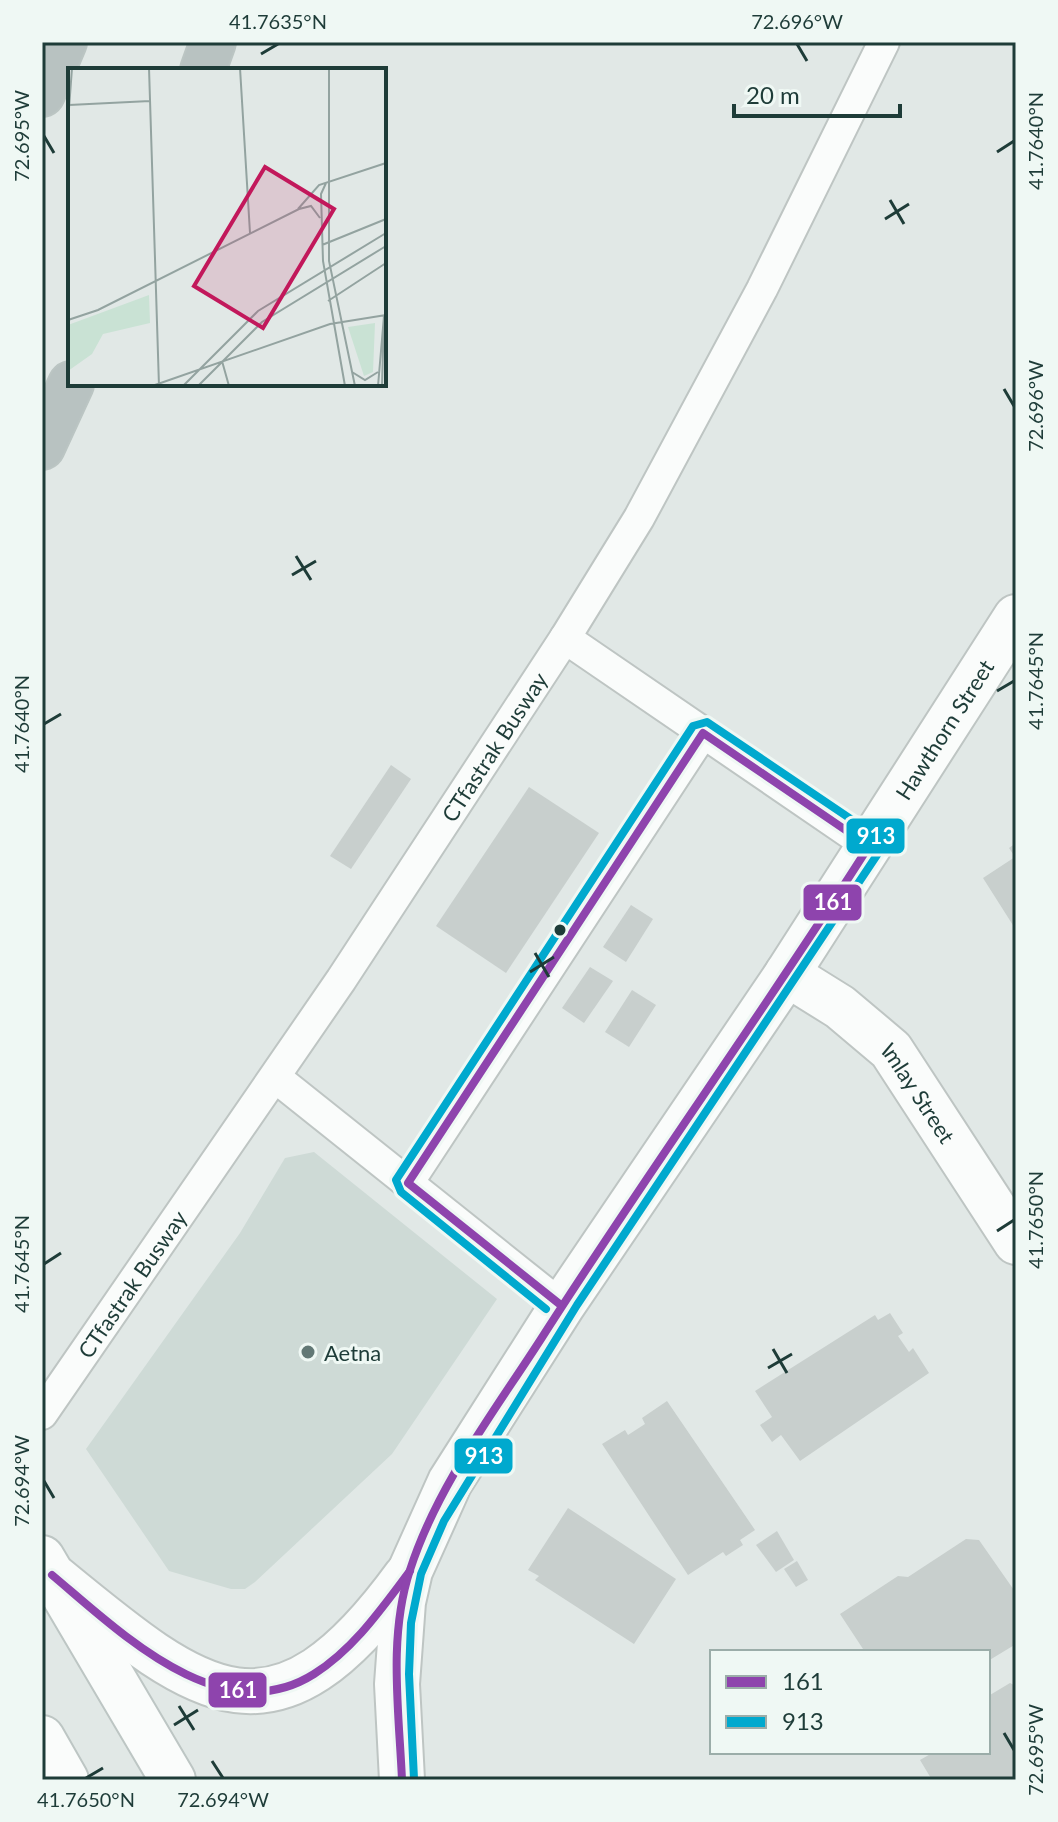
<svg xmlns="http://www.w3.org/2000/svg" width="1058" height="1822" font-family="Lato,sans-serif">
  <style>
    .built { fill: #cedad6 }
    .building { fill: #c8cfcd }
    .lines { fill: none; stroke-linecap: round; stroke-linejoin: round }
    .service-casing { stroke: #bec5c3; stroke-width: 34 }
    .minor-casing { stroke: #bec5c3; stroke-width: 48 }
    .secondary-casing { stroke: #bdc6c4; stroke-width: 48 }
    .motorway-casing { stroke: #bbc5c3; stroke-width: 48 }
    .service { stroke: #fafcfb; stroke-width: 30 }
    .minor { stroke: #fafcfb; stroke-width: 44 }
    .secondary { stroke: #fafcfb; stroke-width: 44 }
    .motorway { stroke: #b8c2c1; stroke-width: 44 }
    .bus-1-casing { stroke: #eff8f4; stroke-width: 14 }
    .bus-2-casing { stroke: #eff8f4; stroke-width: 14 }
    .bus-1 { stroke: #8e44ad; stroke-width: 8 }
    .bus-2 { stroke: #00a9ce; stroke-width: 8 }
    .ticks { fill: none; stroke: #1e3c38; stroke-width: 3 }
    .bus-dot { fill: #1e3c38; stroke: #eff8f4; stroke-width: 3 }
    .poi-dot { fill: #627875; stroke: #eff8f4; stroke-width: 3 }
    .labels { text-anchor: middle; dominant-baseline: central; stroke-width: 6; stroke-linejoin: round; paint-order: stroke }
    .street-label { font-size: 22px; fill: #1e3c38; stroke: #eff8f4 }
    .poi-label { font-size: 22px; fill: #1e3c38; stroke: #eff8f4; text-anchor: start }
    .inset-road { fill: none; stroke: #93a3a0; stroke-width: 2 }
    .view { fill: #c2185b; fill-opacity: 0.15; stroke: #c2185b; stroke-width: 4 }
    .inset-edge { fill: none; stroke: #1e3c38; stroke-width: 4 }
    .line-badge { stroke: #eff8f4; stroke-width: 3 }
    .badge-label { font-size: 22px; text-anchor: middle; font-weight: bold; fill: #fff }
    .neatline { fill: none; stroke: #1e3c38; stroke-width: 3 }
    .ticks-label { font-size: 20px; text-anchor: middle; fill: #1e3c38 }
  </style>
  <rect width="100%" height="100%" fill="#e1e8e6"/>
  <polygon class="built" points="314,1152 497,1299 392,1454 255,1582 245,1589 231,1589 169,1571 86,1449 240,1233 285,1158"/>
  <g class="building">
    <polygon points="391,765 411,779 351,869 330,856"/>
    <polygon points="529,787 599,833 506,973 436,926"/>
    <polygon points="1016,843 1016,930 983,878 1015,857 1009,848"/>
    <polygon points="631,905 653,919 626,962 603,947"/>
    <polygon points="590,967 613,981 584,1023 562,1008"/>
    <polygon points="632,990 656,1005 629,1047 605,1032"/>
    <polygon points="890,1313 903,1333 898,1336 909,1352 913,1348 929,1373 800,1461 781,1435 772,1442 760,1425 772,1417 755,1391 875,1315 878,1320"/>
    <polygon points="667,1401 755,1530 740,1540 743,1545 726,1556 723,1552 688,1575 602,1444 625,1430 628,1435 645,1424 642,1418"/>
    <polygon points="568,1508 676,1579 634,1644 535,1580 539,1576 528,1570"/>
    <polygon points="777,1531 794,1560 776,1572 756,1545"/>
    <polygon points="966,1539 979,1540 1016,1593 1016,1644 988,1661 988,1652 865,1652 840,1614 898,1576 908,1577"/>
    <polygon points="797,1561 808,1580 796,1587 784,1569"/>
    <polygon points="1010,1683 1016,1686 1016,1778 932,1780 920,1760 934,1752 988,1752 990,1695"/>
  </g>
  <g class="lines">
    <defs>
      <g id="service">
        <polyline points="565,638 869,846"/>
        <polyline points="275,1077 562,1306"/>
        <polyline points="408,1183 703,733"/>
        <path id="s1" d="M 42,1414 L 341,980 L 565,638 L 639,518 L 762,289 L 884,42"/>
      </g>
      <g id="minor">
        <path id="s2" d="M 787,974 L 840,1007 L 891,1050 L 1016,1242"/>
        <path d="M 56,1578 C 203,1699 274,1757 406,1576"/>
        <path id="s3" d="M 402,1780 L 397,1684 L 403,1602 L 410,1571 L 450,1482 L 562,1306 L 787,974 L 1016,617"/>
      </g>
      <g id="secondary">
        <polyline points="42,1558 173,1780"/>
        <polyline points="42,1738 66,1780"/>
      </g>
      <g id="motorway">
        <polyline points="203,70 213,42"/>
        <polyline points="42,94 64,42"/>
        <polyline points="42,447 71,384"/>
      </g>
    </defs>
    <use href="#service" class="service-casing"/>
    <use href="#minor" class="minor-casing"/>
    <use href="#secondary" class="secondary-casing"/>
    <use href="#motorway" class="motorway-casing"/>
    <use href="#service" class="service"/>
    <use href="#minor" class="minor"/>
    <use href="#secondary" class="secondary"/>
    <use href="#motorway" class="motorway"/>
    <defs>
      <g id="bus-1">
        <path d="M 52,1575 C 119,1631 221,1733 314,1674 C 354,1649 382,1608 410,1571"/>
        <path d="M 402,1780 C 399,1711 388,1637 410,1570 C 437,1486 494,1412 541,1339 C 647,1173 763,1013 869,846 L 703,733 L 408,1183 L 562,1306"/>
      </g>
      <polyline id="bus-2" points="414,1779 409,1674 411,1623 421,1574 444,1521 577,1305 881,849 876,836 707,722 693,726 396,1180 401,1192 546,1309"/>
    </defs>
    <use href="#bus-1" class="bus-1-casing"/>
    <use href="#bus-2" class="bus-2-casing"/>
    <use href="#bus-1" class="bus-1"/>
    <use href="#bus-2" class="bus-2"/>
  </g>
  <path class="ticks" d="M 797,44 L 807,61M 261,54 L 278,44M 44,136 L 54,153M 997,152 L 1014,141M 890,200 L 904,224M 885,219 L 909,204M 1004,389 L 1014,406M 296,556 L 311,580M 292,575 L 316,561M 997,691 L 1014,681M 44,724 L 61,714M 535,953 L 549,977M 530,972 L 554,957M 997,1231 L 1014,1220M 44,1264 L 61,1253M 773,1349 L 787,1373M 768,1368 L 792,1354M 44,1481 L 54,1498M 179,1706 L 194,1730M 174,1725 L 198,1710M 1004,1733 L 1014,1750M 212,1761 L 223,1778M 86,1778 L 103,1768"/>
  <circle class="bus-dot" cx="560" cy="930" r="7"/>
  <circle class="poi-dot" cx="308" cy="1352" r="8"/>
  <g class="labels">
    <g class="street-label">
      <text stroke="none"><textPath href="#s3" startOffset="1208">Hawthorn Street</textPath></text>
      <text stroke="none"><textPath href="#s1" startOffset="806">CTfastrak Busway</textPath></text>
      <text stroke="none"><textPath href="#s2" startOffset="180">Imlay Street</textPath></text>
      <text stroke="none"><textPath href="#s1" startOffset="158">CTfastrak Busway</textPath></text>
    </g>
    <g class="poi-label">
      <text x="324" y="1352">Aetna</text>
    </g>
  </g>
  <g transform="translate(68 68)">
    <rect width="318" height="318" fill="#e1e8e6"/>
    <path d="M 81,227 L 82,255 L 35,266 L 24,286 L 0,303 L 0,257 ZM 307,255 L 305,304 L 296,308 L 280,259 Z" fill="#c9e2d4"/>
    <path class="inset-road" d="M 81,0 L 91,318M 172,0 L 182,165M 261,0 L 261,193 L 287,318M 1,37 L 82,33M 0,54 L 4,0M 0,60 L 0,211M 258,115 L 253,126 L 255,193 L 277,318M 230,141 L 251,117 L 318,95M 254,177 L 318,151M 260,233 L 318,195M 0,252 L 30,242 L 231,141 L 243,138 L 252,150M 154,293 L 161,318M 284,304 L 297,312 L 310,304M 84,318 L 262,256 L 318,247M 115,318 L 190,243 L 318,165M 130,318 L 194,254 L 318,178M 310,318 L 316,248M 314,318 L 316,248"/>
    <path class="view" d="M 197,99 L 266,141 L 195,260 L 126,218 Z"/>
    <rect width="318" height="318" class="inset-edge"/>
  </g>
  <g class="line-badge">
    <rect x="845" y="817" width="61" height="38" rx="8" fill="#00a9ce"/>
    <rect x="802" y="883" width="61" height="39" rx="8" fill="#8e44ad"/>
    <rect x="453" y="1437" width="61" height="38" rx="8" fill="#00a9ce"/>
    <rect x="207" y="1671" width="61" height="38" rx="8" fill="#8e44ad"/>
  </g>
  <g class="badge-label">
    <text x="876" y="844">913</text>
    <text x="833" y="910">161</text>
    <text x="484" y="1464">913</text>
    <text x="238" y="1698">161</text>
  </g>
  <rect width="1058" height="1822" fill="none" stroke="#eff8f4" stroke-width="88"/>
  <rect x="710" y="1650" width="280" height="104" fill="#eff8f4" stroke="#9bada9" stroke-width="2"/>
  <rect x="726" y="1676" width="40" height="12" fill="#8e44ad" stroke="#9bada9" stroke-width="2"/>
  <text x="782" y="1690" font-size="24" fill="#1e3c38">161</text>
  <rect x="726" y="1716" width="40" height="12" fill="#00a9ce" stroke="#9bada9" stroke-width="2"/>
  <text x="782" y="1730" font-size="24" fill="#1e3c38">913</text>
  <path d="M734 104v12h166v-12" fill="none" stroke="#1e3c38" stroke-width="4"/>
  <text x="746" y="104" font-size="24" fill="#1e3c38" stroke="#eff8f4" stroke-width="6" paint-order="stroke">20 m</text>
  <rect x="44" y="44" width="970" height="1734" class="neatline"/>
  <g class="ticks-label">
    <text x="278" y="29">41.7635°N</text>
    <text x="797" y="29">72.696°W</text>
    <text transform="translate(22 136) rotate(-90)" y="7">72.695°W</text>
    <text transform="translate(1036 141) rotate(-90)" y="7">41.7640°N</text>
    <text transform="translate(1036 406) rotate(-90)" y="7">72.696°W</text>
    <text transform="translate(1036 681) rotate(-90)" y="7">41.7645°N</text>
    <text transform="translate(22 724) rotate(-90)" y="7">41.7640°N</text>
    <text transform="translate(1036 1220) rotate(-90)" y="7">41.7650°N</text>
    <text transform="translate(22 1264) rotate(-90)" y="7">41.7645°N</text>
    <text transform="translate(22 1481) rotate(-90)" y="7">72.694°W</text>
    <text transform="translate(1036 1750) rotate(-90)" y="7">72.695°W</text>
    <text x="86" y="1807">41.7650°N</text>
    <text x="223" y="1807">72.694°W</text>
  </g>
</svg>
